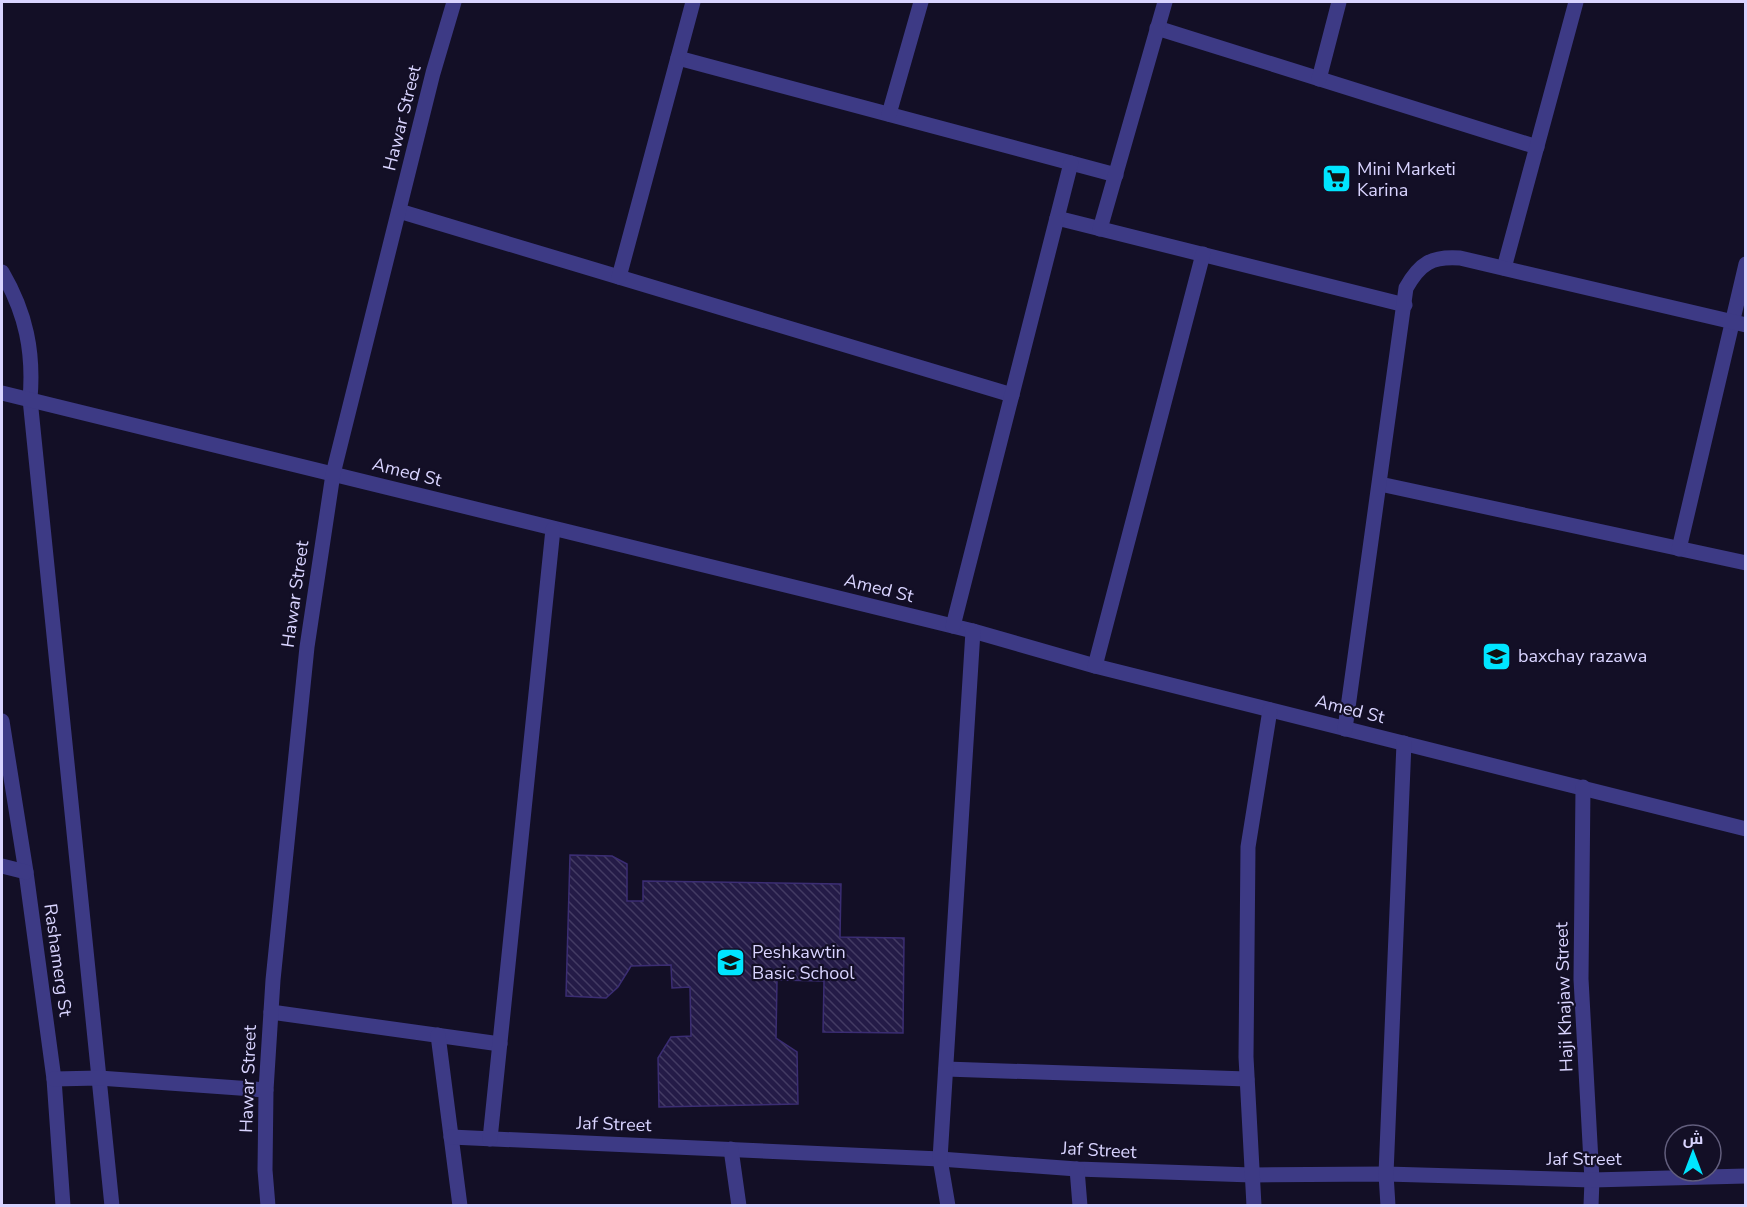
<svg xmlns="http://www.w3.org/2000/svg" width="1747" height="1207" font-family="'Nunito Sans',Cairo,sans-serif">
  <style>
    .building { fill: url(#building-back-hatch); stroke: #3b2d73; stroke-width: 1.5 }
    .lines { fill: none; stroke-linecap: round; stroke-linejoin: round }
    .minor { stroke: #3d3a85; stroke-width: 15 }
    .labels { text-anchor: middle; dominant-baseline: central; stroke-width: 4.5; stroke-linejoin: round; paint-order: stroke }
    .street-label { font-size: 18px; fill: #d9d4ff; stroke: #130f26 }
    .poi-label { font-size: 18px; fill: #d9d4ff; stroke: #130f26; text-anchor: start }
  </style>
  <defs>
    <pattern id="building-back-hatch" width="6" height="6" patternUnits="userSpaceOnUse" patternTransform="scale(1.5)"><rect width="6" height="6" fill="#241b47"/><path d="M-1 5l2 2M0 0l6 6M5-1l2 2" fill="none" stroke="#433b63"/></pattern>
  </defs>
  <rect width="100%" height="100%" fill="#130f26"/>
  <polygon class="building" points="570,855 612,856 627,864 627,901 643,901 643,881 841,884 840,937 904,938 903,1033 823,1032 824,981 777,980 776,1038 797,1052 798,1104 659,1107 658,1058 671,1037 691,1036 690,987 672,988 671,965 631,966 618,987 606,998 566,996"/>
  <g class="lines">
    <g class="minor">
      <polyline points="1157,28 1537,147"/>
      <polyline points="678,58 1116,175"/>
      <polyline points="1319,79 1339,2"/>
      <polyline points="889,114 921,2"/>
      <polyline points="399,211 1012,395"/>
      <polyline points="1057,218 1405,305"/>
      <polyline points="1100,229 1165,2"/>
      <polyline points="1504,268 1576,2"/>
      <path d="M 2,272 C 26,313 34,352 30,399 L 112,1206"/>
      <polyline points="619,277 693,2"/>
      <polyline points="2,393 973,631 1095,666 1746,829"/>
      <polyline points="1380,484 1746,563"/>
      <polyline points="1679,549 1746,264"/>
      <polyline points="953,626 1071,163"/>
      <polyline points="1095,666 1203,254"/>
      <polyline points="2,721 26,872 54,1079 63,1206"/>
      <path d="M 1345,729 L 1406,288 C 1420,263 1432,256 1460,258 L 1746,325"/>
      <polyline points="1583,787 1581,979 1592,1180 1591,1206"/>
      <polyline points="2,866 26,872"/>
      <polyline points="271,1012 500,1044"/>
      <polyline points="438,1035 460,1206"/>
      <polyline points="946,1069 1247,1079"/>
      <polyline points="54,1079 99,1078 266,1090"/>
      <polyline points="451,1137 940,1159 1077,1169 1252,1175 1386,1174 1592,1180 1746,1176"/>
      <polyline points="490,1139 553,529"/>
      <polyline points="731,1149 739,1206"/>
      <polyline points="1077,1169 1080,1206"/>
      <polyline points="268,1206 265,1170 266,1090 273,980 307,647 333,474 433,73 454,2"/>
      <polyline points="948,1206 940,1159 973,631"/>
      <polyline points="1254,1206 1246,1057 1248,847 1270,710"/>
      <polyline points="1388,1206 1386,1174 1404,743"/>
    </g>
  </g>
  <defs>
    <symbol id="supermarket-square" viewBox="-11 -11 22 22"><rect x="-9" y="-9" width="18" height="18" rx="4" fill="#00e5ff" stroke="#130f26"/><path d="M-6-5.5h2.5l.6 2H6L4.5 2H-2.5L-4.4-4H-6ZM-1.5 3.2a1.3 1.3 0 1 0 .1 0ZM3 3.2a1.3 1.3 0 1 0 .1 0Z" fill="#111"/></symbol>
    <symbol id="school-square" viewBox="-11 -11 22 22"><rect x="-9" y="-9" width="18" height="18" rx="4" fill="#00e5ff" stroke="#130f26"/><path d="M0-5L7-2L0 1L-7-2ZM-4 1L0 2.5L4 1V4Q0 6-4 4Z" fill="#111"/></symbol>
  </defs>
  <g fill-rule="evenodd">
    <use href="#supermarket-square" x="1320" y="162" width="33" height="33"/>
    <use href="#school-square" x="1480" y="640" width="33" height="33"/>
    <use href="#school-square" x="714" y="946" width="33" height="33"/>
  </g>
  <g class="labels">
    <g class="street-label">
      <text transform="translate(402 118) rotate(-76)">Hawar Street</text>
      <text transform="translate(407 472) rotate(14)">Amed St</text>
      <text transform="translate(879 588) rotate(14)">Amed St</text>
      <text transform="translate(295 594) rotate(-82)">Hawar Street</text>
      <text transform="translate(1350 709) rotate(14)">Amed St</text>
      <text transform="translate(58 960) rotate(82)">Rashamerg St</text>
      <text transform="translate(1564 997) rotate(-92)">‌Haji Khajaw Street</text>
      <text transform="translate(248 1079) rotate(-88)">Hawar Street</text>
      <text transform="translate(614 1124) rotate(2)">Jaf Street</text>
      <text transform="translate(1099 1150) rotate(3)">Jaf Street</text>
      <text x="1584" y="1159">Jaf Street</text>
    </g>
    <g class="poi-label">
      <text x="1357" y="169">Mini Marketi<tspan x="1357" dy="21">Karina</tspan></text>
      <text x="1518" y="656">baxchay razawa</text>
      <text x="752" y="952">Peshkawtin<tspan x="752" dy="21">Basic School</tspan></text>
    </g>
  </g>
  <rect width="1747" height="1207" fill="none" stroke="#d9d4ff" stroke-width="6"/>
  <g transform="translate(1693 1153)"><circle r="28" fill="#130f26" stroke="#625e7d" stroke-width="1.5"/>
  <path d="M0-4.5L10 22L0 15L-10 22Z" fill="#00e5ff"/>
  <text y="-9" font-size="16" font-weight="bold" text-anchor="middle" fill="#d9d4ff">ش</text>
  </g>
</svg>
